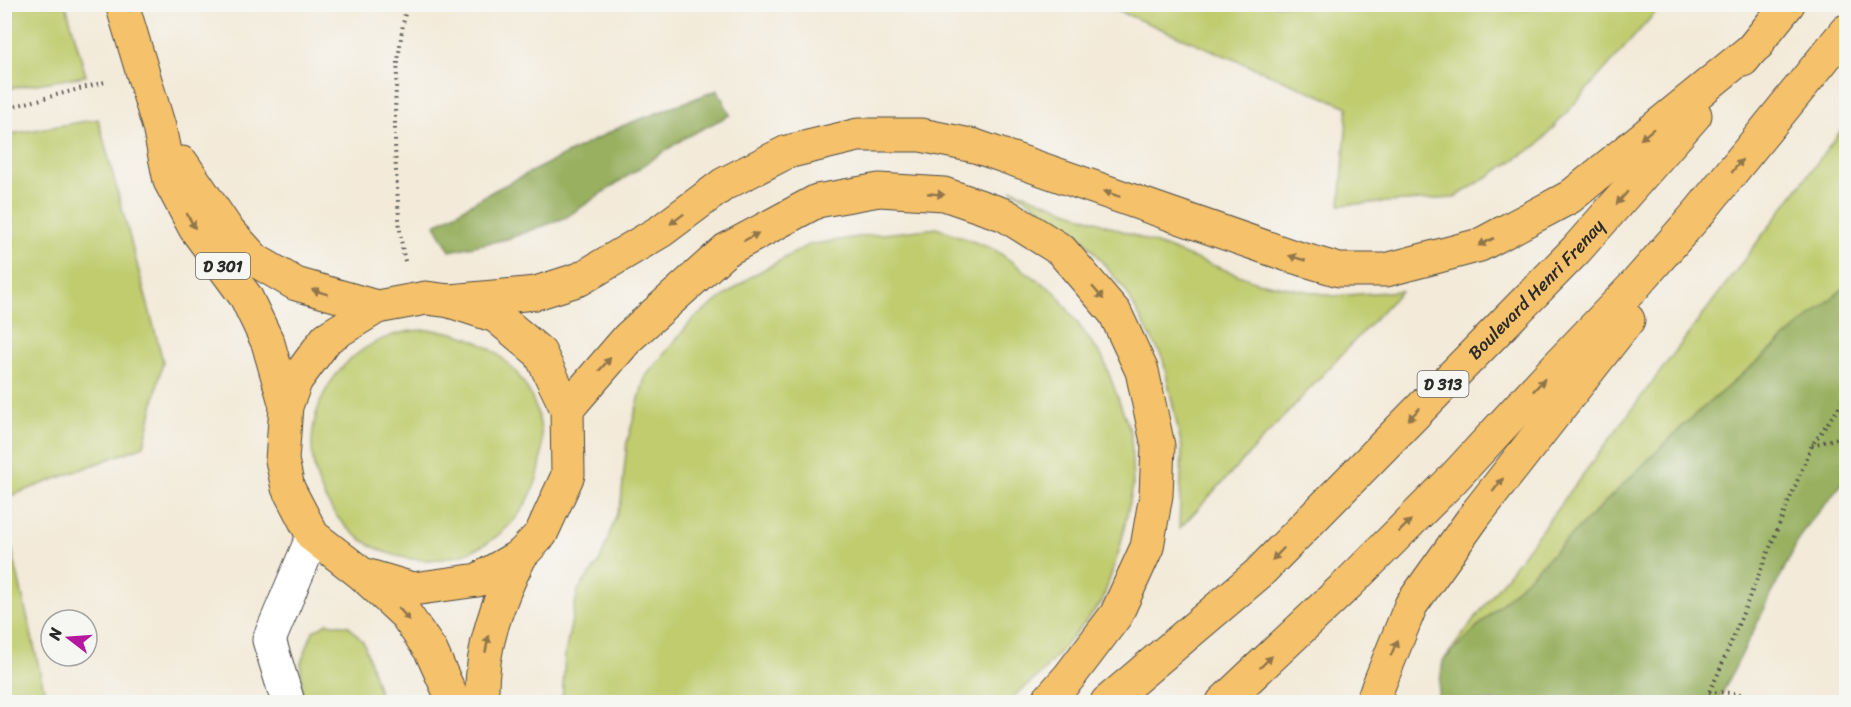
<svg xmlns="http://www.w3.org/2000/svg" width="1851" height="707" font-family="Sriracha,sans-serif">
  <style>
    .green { fill: #c0cc6e; stroke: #767c4c; stroke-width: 1.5 }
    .forest { fill: #98b061; stroke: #626e46; stroke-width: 1.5 }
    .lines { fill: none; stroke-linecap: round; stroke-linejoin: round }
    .minor-casing { stroke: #494845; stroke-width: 35 }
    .primary-casing { stroke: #494845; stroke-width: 35 }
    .trunk-casing { stroke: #494845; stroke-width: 35 }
    .path { stroke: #494845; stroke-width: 4; stroke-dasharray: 1.5 4.5; stroke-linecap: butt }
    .minor { stroke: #fff; stroke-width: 33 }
    .primary { stroke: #f5c16b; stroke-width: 33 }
    .trunk { stroke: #f5c16b; stroke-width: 33 }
    .oneway { fill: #90764b }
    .labels { text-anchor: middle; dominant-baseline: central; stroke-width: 4.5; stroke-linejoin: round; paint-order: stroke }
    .shield { fill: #f6f6f2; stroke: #686867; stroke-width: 1.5 }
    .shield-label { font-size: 16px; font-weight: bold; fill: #2b2b2b }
    .street-label { font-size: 18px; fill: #2b2b2b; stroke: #f6f6f2 }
  </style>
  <rect width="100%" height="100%" fill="#f6f6f2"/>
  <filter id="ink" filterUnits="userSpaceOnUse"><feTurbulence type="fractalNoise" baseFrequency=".0167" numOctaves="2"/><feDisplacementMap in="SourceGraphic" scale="12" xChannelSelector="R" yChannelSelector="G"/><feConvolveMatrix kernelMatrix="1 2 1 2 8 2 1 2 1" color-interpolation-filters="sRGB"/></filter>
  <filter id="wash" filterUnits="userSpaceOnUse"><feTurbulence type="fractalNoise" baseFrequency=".008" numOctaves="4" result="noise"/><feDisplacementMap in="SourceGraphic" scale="24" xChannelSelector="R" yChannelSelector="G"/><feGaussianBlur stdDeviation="1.35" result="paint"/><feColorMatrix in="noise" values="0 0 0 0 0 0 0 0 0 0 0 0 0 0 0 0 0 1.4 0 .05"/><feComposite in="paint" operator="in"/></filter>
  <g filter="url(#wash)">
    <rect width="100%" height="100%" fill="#f3ead9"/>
    <g class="green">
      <polygon points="5,4 66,5 86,76 5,89"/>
      <polygon points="1104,5 1662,5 1538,145 1454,198 1340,205 1348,107"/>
      <polygon points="98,119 163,361 144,446 5,498 5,135"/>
      <polygon points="1846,124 1846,286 1691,418 1443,661"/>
      <polygon points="1011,189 1257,282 1334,296 1401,291 1179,529 1182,448 1163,359 1125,290 1079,234"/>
      <polygon points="938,228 995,250 1055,292 1103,358 1131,433 1133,486 1120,548 1102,602 1041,674 1007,702 562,702 565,654 578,590 600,561 621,502 627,442 645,377 693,319 752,276 808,245 864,236"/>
      <circle cx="427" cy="445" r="115"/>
      <polygon points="4,520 5,520 47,702 5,702"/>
      <polygon points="327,623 349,626 364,643 382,702 302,702 301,663 313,631"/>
    </g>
    <g class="forest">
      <polygon points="718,90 730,115 686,137 565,218 507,239 450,251 435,225 495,190 622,126"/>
      <polygon points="1846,286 1846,479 1803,531 1718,702 1437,702 1443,661 1691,418"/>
    </g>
  </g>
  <g filter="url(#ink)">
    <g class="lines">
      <defs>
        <polyline id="minor" points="288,702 269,640 313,536"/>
        <g id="primary">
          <polyline points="122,4 159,127 170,181 195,228 246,297 268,343 286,406"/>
          <polyline points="182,163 226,228 255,260 296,284 377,307"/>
          <polyline points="362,574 413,589 478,580 521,555 541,534 568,475 567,409 540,353 496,316 450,301 426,298 377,307 327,338 296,380 286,406 282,460 288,488 313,536 362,574 406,615 431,651 454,702"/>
          <path d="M 482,702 C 480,649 497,602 521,555"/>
        </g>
        <g id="trunk">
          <polyline points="1743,60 1788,4"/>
          <polyline points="450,301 536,293 580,279 661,231 724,184 787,152 858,135 921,135 975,146 1288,255 1339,270 1386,270 1480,245 1570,197 1758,44"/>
          <polyline points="567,409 629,337 726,250 817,201 879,190 944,194 1005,215 1061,250 1115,313 1142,371 1158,446 1156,495 1147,547 1116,615 1069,677 1047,702"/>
          <path id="s1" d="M 1107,702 L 1258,574 L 1576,250 L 1695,115"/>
          <polyline points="1223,702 1349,583 1452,480 1547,377 1636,284 1700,211 1846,31"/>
          <polyline points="1372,702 1411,605 1476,514 1628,320"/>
        </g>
      </defs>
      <use href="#minor" class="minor-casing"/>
      <use href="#primary" class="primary-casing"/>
      <use href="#trunk" class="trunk-casing"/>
      <g class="path">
        <polyline points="4,109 105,82"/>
        <path d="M 405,261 C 399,237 399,213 397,188 C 393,127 394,64 407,4"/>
        <polyline points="1812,445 1846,436"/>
        <polyline points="1709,692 1737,693 1768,702"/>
        <polyline points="1704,702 1718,674 1812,445 1846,397"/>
      </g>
      <use href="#minor" class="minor"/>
      <use href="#primary" class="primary"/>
      <use href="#trunk" class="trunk"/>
    </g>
    <defs><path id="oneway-solid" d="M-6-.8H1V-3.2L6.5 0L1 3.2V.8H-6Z" transform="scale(1.5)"/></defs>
    <g class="oneway">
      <use href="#oneway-solid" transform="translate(1647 134) rotate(141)"/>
      <use href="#oneway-solid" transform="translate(1737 166) rotate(-51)"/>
      <use href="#oneway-solid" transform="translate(936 194) rotate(5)"/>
      <use href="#oneway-solid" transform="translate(1112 194) rotate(-161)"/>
      <use href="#oneway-solid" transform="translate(1622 198) rotate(131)"/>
      <use href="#oneway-solid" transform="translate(677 219) rotate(143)"/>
      <use href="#oneway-solid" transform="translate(191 221) rotate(61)"/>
      <use href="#oneway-solid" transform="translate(751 237) rotate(-28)"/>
      <use href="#oneway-solid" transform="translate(1486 242) rotate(154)"/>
      <use href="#oneway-solid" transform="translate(1297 258) rotate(-164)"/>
      <use href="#oneway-solid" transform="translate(320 292) rotate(-164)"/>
      <use href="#oneway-solid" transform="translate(1098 293) rotate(49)"/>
      <use href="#oneway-solid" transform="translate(605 364) rotate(-49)"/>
      <use href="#oneway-solid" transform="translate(1539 385) rotate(-47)"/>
      <use href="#oneway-solid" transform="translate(1414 414) rotate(134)"/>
      <use href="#oneway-solid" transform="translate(1498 485) rotate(-52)"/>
      <use href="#oneway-solid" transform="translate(1405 526) rotate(-45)"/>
      <use href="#oneway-solid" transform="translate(1278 554) rotate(134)"/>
      <use href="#oneway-solid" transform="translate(404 614) rotate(48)"/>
      <use href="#oneway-solid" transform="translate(487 644) rotate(-80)"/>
      <use href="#oneway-solid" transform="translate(1394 648) rotate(-68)"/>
      <use href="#oneway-solid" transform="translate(1266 662) rotate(-44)"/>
    </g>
  </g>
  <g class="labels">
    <g class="shield">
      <rect x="196" y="253" width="54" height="26" rx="4.5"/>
      <rect x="1417.5" y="371" width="51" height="26" rx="4.5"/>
    </g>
    <g class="shield-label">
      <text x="223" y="266">D 301</text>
      <text x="1443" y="384">D 313</text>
    </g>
    <g class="street-label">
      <text stroke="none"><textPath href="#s1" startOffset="596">Boulevard Henri Frenay</textPath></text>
    </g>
  </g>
  <rect width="1851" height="707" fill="none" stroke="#f6f6f2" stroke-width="24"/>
  <g transform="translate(69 638) rotate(287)"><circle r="28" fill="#f6f6f2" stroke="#a5a5a2" stroke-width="1.5"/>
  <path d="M0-4.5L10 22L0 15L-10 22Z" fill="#b5179e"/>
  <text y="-9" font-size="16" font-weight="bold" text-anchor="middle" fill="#2b2b2b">N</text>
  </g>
</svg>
